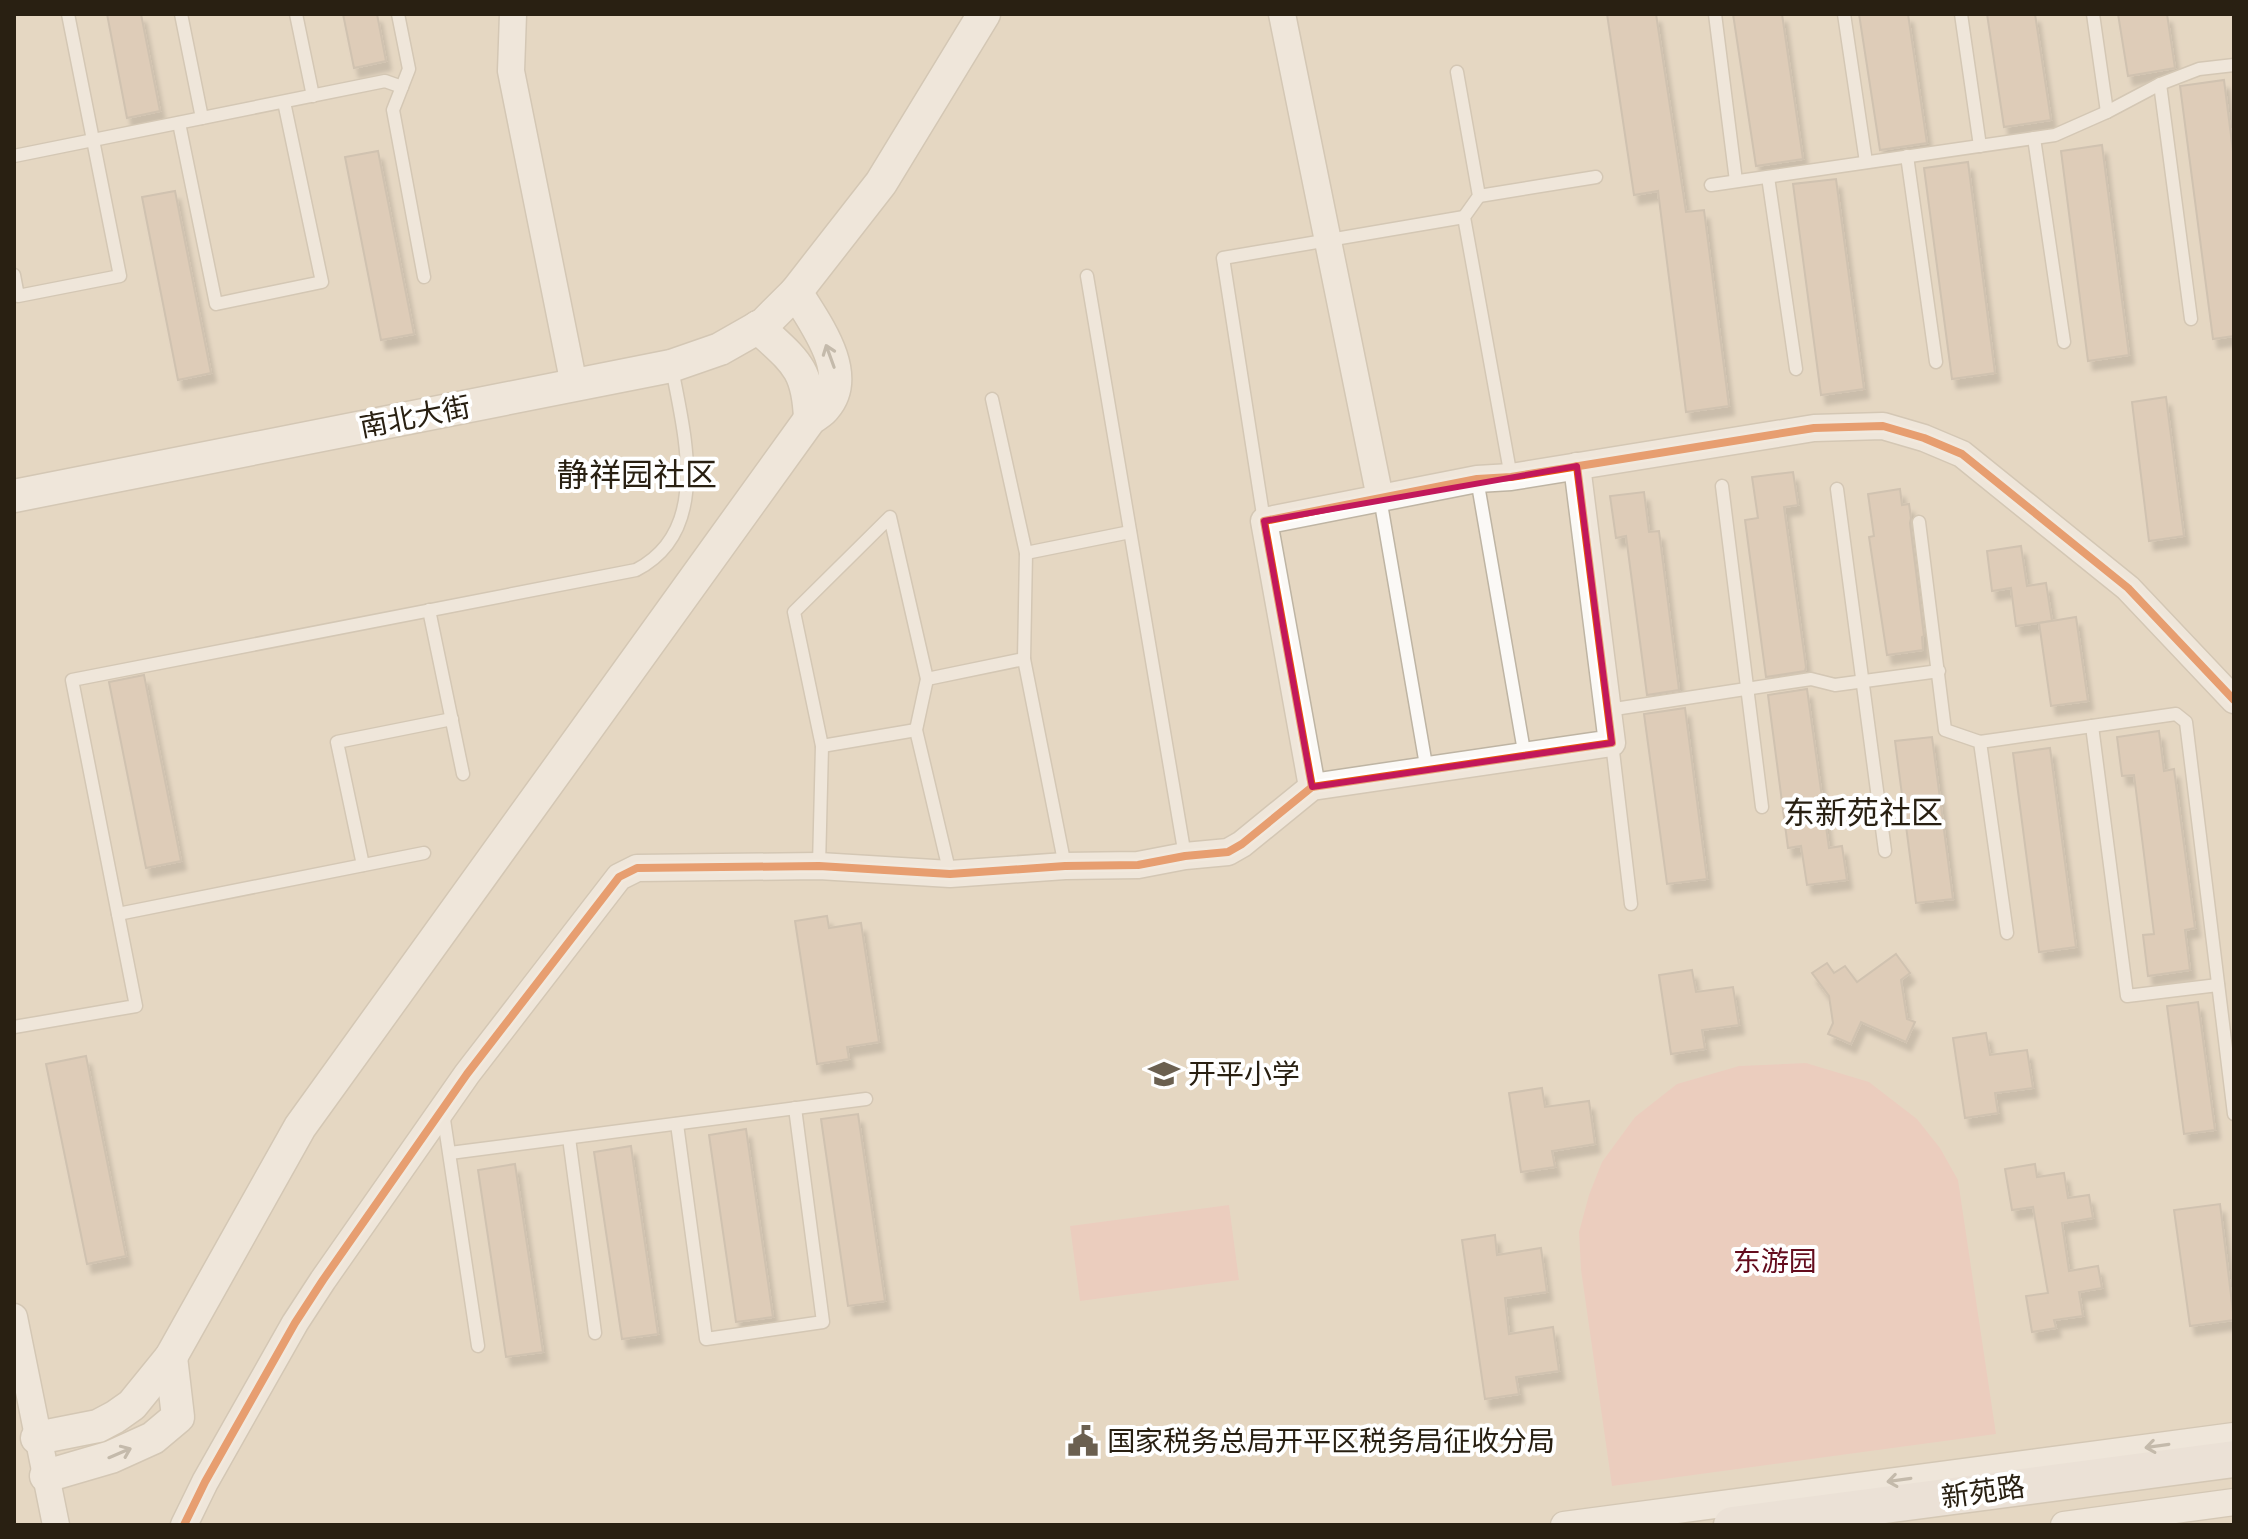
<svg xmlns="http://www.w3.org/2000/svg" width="2248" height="1539" font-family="'DM Sans','Noto Sans SC',sans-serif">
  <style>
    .park { fill: #f1c2b9 }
    .building { fill: #d4bfaa; stroke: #b6a99a; stroke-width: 2; filter: url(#shadow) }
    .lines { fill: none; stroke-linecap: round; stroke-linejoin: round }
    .service-casing { stroke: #beb4a3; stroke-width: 15 }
    .minor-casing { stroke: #beb4a3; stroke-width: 29 }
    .tertiary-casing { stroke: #beb4a3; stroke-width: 35 }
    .secondary-casing { stroke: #beb4a3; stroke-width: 39 }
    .service { stroke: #fbf9f6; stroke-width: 12 }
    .minor { stroke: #fbf9f6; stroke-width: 26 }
    .tertiary { stroke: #fbf9f6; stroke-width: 32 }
    .secondary { stroke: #f2eeed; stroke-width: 36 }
    .cycleway-casing { stroke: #fff; stroke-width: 13 }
    .cycleway { stroke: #e8590c; stroke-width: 8 }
    .oneway { stroke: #9c978f }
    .marked { fill: none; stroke: #c2185b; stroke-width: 6; stroke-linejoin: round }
    .labels { text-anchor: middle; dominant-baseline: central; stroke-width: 8; stroke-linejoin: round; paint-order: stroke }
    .street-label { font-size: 28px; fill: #292012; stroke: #fff }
    .poi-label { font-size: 28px; fill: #292012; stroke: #fff; text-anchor: start }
    .park-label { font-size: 28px; fill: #640c1d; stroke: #fff }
    .quarter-label { font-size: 32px; fill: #292012; stroke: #fff }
  </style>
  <defs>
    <filter id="shadow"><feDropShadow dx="5" dy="9" stdDeviation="2" flood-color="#0004"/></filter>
  </defs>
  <rect width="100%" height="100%" fill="#e5d7c2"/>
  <g class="park">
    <polygon points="1806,1063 1869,1082 1917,1119 1940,1148 1958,1180 1996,1434 1612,1486 1581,1270 1579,1232 1589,1195 1602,1162 1635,1117 1677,1084 1739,1066"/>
    <polygon points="1229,1205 1239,1280 1080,1301 1070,1226"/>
  </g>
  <g class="building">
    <polygon points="107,14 141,14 160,111 127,118"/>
    <polygon points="343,14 377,14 386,61 354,68"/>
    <polygon points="1607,14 1656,14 1686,212 1704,210 1729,406 1686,412 1658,191 1634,195"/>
    <polygon points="1733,14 1782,14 1803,159 1756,166"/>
    <polygon points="1859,14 1908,14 1927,143 1880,150"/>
    <polygon points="1987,14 2035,14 2051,120 2004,127"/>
    <polygon points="2118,14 2167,14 2175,68 2128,76"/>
    <polygon points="2224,80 2234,159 2234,336 2213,339 2180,86"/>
    <polygon points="2102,145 2129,355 2088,361 2061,151"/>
    <polygon points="378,151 414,334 381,340 345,157"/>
    <polygon points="1968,162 1995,373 1952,379 1924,168"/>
    <polygon points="1836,179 1864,389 1821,395 1793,184"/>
    <polygon points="175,191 211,373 178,380 142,197"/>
    <polygon points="2166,397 2184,536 2149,541 2132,402"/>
    <polygon points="1793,472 1798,505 1784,507 1806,667 1805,671 1766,677 1745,520 1758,518 1752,477"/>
    <polygon points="1900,489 1902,505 1909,504 1911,518 1910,523 1924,636 1922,637 1923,650 1887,655 1869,537 1874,536 1868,494"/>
    <polygon points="1644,492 1649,532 1659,531 1679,690 1647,695 1626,536 1616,538 1610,496"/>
    <polygon points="2021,546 2027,586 2046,583 2052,621 2016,626 2011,588 1992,591 1987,551"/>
    <polygon points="2076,617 2088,701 2051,706 2039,623"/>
    <polygon points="144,675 181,861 146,868 109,682"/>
    <polygon points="1807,689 1829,848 1842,846 1847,880 1807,885 1801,846 1788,848 1768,695"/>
    <polygon points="1685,708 1707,879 1667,884 1644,714"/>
    <polygon points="2159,731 2164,771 2174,769 2195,928 2185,930 2190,970 2148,976 2143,935 2154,934 2134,775 2122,776 2117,737"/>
    <polygon points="1932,737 1953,899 1916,903 1895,741"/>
    <polygon points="2050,748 2076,947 2039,952 2013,753"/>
    <polygon points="827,916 829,928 861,923 879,1042 847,1047 849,1059 817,1064 795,921"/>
    <polygon points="1896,954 1910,973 1901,980 1907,1019 1915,1022 1906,1042 1861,1022 1851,1044 1828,1034 1833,1023 1829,996 1812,973 1827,963 1834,973 1845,966 1857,982"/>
    <polygon points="1692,970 1696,992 1733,987 1739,1025 1702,1030 1705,1049 1671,1054 1659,975"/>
    <polygon points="2198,1002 2215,1130 2184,1134 2167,1006"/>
    <polygon points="1986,1033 1990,1055 2027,1050 2033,1088 1995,1093 1998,1113 1965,1118 1953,1038"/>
    <polygon points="86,1056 126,1256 87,1264 46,1064"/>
    <polygon points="1542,1088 1545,1107 1589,1101 1595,1144 1552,1151 1555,1167 1521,1172 1509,1093"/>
    <polygon points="858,1114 885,1301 848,1306 821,1119"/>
    <polygon points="746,1129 773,1317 736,1322 709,1135"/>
    <polygon points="631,1146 658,1334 622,1339 594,1152"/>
    <polygon points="515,1164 543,1352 506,1357 478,1170"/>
    <polygon points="2035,1164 2037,1177 2064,1173 2068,1198 2089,1195 2093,1218 2062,1223 2069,1271 2098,1266 2102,1288 2079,1292 2083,1316 2054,1320 2056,1328 2032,1332 2026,1296 2048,1293 2033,1207 2012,1210 2005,1169"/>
    <polygon points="2220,1204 2234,1320 2190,1326 2174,1210"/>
    <polygon points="1495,1235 1497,1255 1541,1248 1547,1292 1505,1298 1509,1334 1553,1327 1559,1371 1516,1377 1519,1394 1485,1399 1462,1240"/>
  </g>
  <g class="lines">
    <defs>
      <g id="service">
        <polyline points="181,14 202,118"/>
        <polyline points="296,14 313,96"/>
        <polyline points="398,14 409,69 393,110 424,277"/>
        <polyline points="1715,14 1736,181"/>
        <polyline points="1844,14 1866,162"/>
        <polyline points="1961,14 1980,146"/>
        <polyline points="2093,14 2107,112"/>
        <polyline points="1457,72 1479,196 1464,217 1511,477"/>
        <polyline points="2160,84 2191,319"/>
        <polyline points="179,123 216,304 322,282 284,102"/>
        <polyline points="2034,138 2064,342"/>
        <polyline points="14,156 385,81 402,87"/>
        <polyline points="1907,156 1936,362"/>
        <polyline points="1768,177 1796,369"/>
        <polyline points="1711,185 2055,135 2107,112 2160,84 2199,69 2234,65"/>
        <polyline points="1479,196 1596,177"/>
        <polyline points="14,275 18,296 120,276 68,14"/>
        <polyline points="1087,276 1185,856"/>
        <polyline points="992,399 1026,553 1024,659 1065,866"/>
        <polyline points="1477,479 1525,757"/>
        <polyline points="1722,486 1762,807"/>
        <polyline points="1837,489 1885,851"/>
        <polyline points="1380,498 1427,771"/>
        <polyline points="1264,521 1223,258 1464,217"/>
        <polyline points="1919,522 1945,730 1980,742 2007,933"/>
        <polyline points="1026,553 1130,532"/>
        <polyline points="429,610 463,774"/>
        <polyline points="927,679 1024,659"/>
        <polyline points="1608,710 1811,679 1835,685 1939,671"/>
        <polyline points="2092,726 2127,996 2218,985"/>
        <polyline points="1980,742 2176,714 2186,722 2234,1114"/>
        <polyline points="1612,743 1631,904"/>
        <polyline points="822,746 916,730"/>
        <polyline points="363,865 337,742 452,719"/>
        <polyline points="819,866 822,746 794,612 890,517 927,679 916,730 950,874"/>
        <polyline points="118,914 424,853"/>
        <path d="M 14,1027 L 136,1006 L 72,680 L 636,570 C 712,531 684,434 672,368"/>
        <polyline points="443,1113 478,1346"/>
        <polyline points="677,1124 706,1339 823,1322 795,1108"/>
        <polyline points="569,1138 595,1333"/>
        <polyline points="450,1153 866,1099"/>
      </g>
      <g id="minor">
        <polyline points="513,14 511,71 574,385"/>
        <polyline points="1282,14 1380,498"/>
        <polyline points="1312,787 1264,521 1477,479 1511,477 1814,428 1883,426 1924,438 1962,454 2128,588 2234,700"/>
        <polyline points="14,1317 56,1525"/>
        <polyline points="184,1525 205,1482 295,1323 323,1280 467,1074 619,877 637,868 819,866 950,874 1065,866 1138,865 1185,856 1228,852 1242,844 1312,787 1612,743 1577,466"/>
        <polyline points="1564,1525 2234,1436"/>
        <polyline points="2064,1525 2234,1502"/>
      </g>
      <g id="tertiary">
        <path d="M 758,327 C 794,361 808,367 810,419"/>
        <polyline points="14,496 671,366 720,349 764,324 796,292 881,183 984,14"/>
        <path d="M 37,1438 L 98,1426 L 115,1417 L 132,1405 L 171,1357 L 300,1127 L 810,419 C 815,415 822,412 825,407 C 854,373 814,322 796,292"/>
        <polyline points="46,1476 111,1457 153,1438 178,1417 171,1357"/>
      </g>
      <polyline id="secondary" points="1732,1525 2234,1459"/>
    </defs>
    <use href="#service" class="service-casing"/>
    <use href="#minor" class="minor-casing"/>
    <use href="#tertiary" class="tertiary-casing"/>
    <use href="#secondary" class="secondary-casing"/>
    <use href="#service" class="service"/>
    <use href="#minor" class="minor"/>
    <use href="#tertiary" class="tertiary"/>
    <use href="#secondary" class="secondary"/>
    <defs>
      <g id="cycleway">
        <polyline points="1312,787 1264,521 1477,479 1511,477 1814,428 1883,426 1924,438 1962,454 2128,588 2234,700"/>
        <polyline points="184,1525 205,1482 295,1323 323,1280 467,1074 619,877 637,868 819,866 950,874 1065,866 1138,865 1185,856 1228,852 1242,844 1312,787 1612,743 1577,466"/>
      </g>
    </defs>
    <use href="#cycleway" class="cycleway-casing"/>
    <use href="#cycleway" class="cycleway"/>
  </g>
  <defs><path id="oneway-shaft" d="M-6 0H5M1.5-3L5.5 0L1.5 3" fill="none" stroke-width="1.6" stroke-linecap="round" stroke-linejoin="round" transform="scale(2)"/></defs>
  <g class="oneway">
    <use href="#oneway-shaft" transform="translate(830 356) rotate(-110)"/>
    <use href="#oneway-shaft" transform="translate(2157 1446) rotate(172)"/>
    <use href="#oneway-shaft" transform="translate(120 1453) rotate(-23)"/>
    <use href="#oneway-shaft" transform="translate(1899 1480) rotate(172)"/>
  </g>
  <path d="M0 0H2248V1539H0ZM 1577,466 L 1612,743 L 1312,787 L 1264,521 Z" fill="#e5d7c2" fill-opacity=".55" fill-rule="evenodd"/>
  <path class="marked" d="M 1577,466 L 1612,743 L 1312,787 L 1264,521 Z"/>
  <defs>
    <symbol id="school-bare" viewBox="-9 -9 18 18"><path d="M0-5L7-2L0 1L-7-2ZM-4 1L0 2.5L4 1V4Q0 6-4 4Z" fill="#6b6050" stroke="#fff" stroke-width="2.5" paint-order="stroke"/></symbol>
    <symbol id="civic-bare" viewBox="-9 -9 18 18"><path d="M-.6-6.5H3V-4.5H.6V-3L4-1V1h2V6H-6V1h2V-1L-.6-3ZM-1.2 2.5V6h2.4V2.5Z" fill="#6b6050" stroke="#fff" stroke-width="2.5" paint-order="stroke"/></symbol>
  </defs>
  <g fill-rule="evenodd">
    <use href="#school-bare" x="1142" y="1052" width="44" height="44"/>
    <use href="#civic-bare" x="1061" y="1419" width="44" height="44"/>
  </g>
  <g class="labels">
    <g class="street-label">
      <text transform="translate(415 417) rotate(-11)">南北大街</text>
      <text transform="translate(1983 1492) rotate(-8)">新苑路</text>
    </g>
    <g class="poi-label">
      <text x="1188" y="1074">开平小学</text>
      <text x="1107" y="1441">国家税务总局开平区税务局征收分局</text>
    </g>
    <g class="park-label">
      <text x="1775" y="1261">东游园</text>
    </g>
    <g class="quarter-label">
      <text x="637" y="475">静祥园社区</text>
      <text x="1863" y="813">东新苑社区</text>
    </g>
  </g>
  <rect width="2248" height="1539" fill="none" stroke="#292012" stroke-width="32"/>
</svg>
